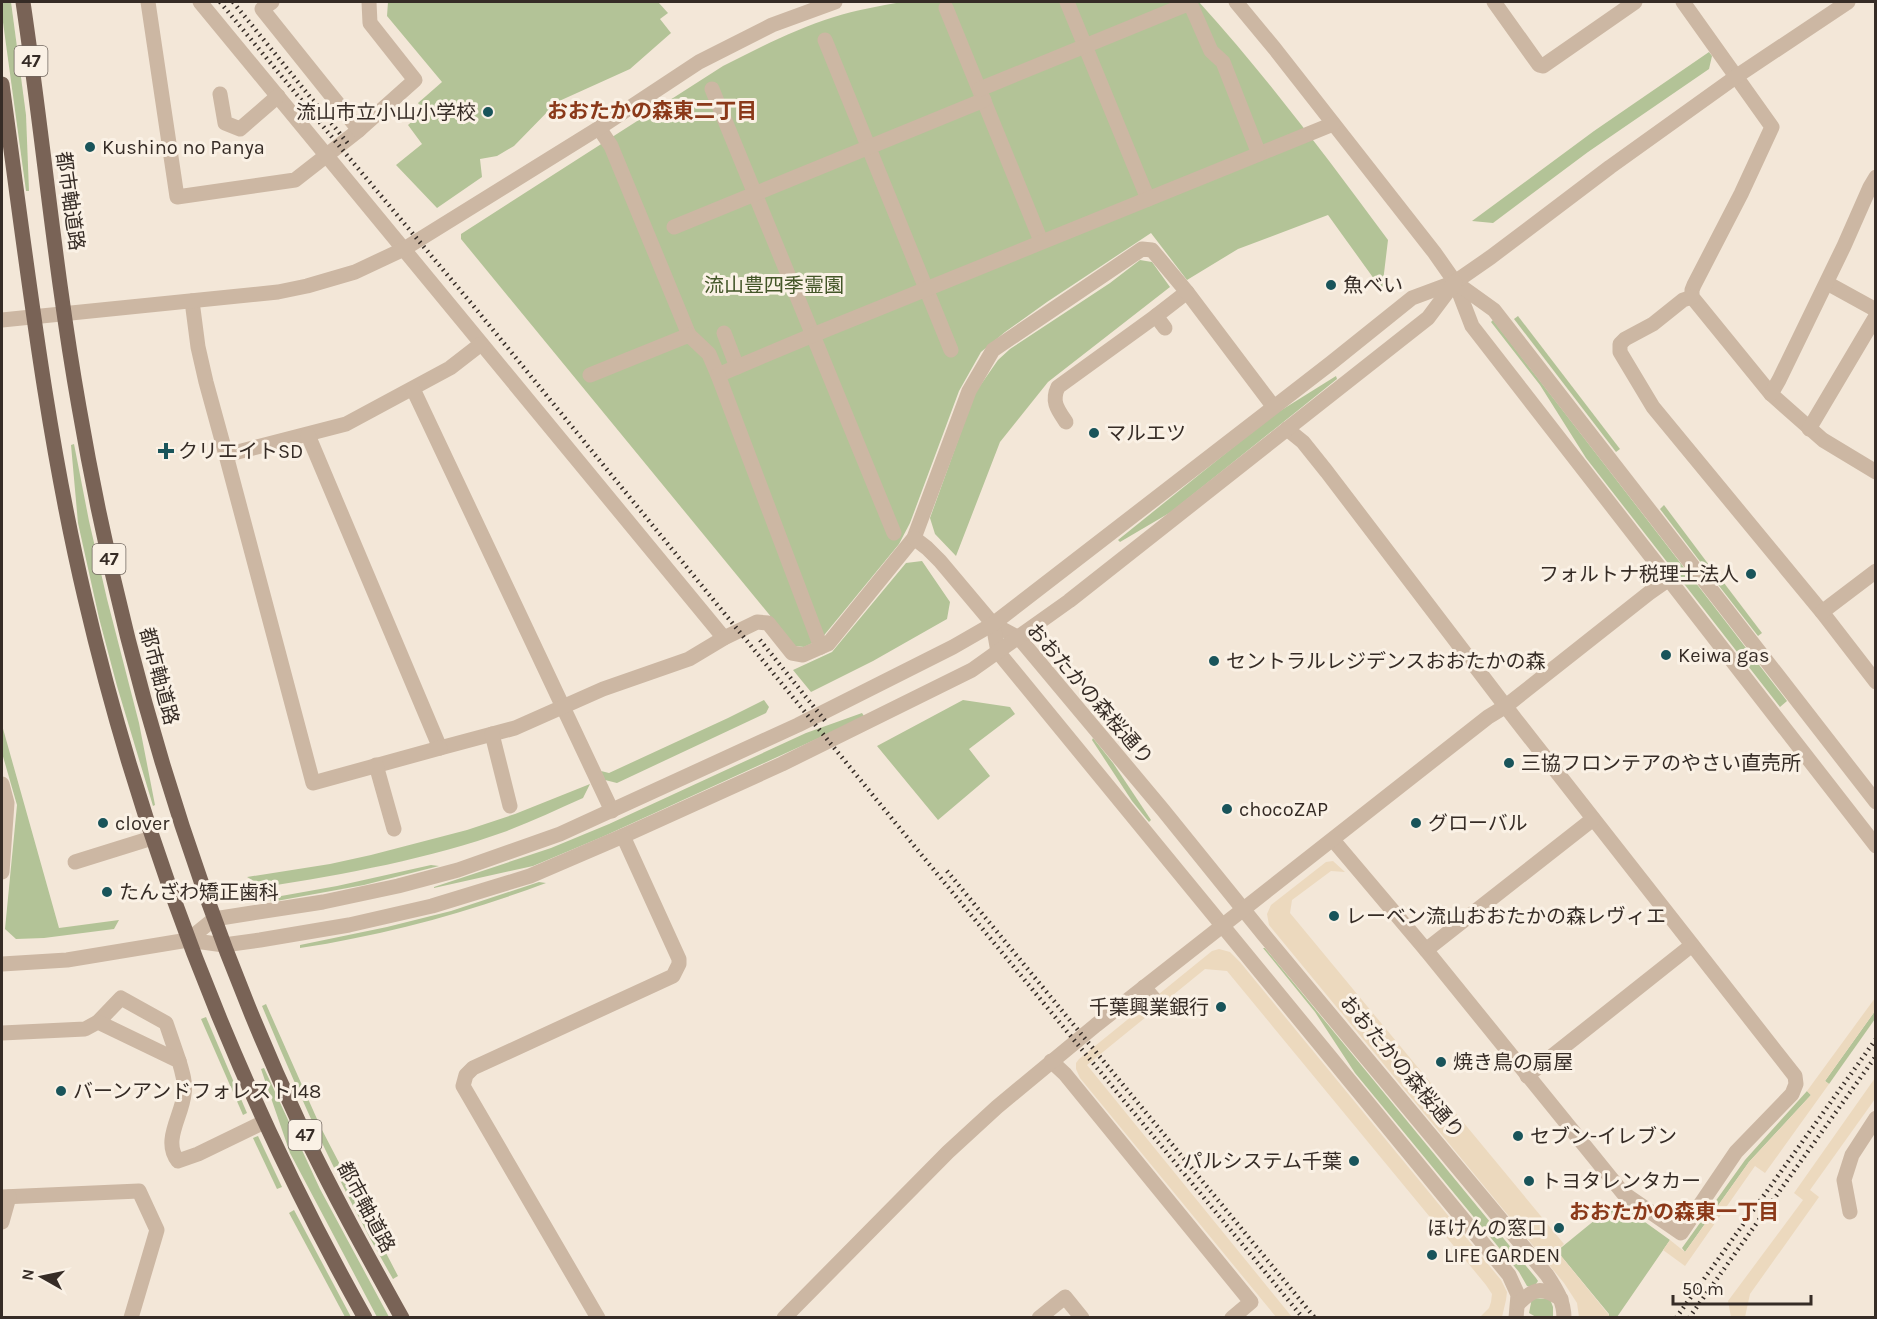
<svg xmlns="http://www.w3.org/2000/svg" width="1877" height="1319" font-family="Karla,'Noto Sans JP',sans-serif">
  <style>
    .green { fill: #b3c397 }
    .plaza { fill: #ecd9be }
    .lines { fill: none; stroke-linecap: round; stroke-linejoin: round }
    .minor { stroke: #ccb7a3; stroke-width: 15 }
    .major { stroke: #796356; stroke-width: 15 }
    .rail { stroke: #362c26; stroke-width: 4.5; stroke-dasharray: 1.5 4.5; stroke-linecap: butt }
    .poi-dot { fill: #19545a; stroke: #faf1e5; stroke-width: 2 }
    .labels { text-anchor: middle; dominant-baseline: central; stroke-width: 6; stroke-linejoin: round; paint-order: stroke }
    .shield { fill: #faf1e5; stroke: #71675f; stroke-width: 1.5 }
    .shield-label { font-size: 18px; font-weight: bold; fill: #362c26 }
    .poi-label { font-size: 20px; fill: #362c26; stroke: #faf1e5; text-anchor: start }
    .street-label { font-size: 20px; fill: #362c26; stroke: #faf1e5 }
    .park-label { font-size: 20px; fill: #435628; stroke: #faf1e5 }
    .neighbourhood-label { font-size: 21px; font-weight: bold; fill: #8b3919; stroke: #faf1e5 }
  </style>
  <rect width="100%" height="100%" fill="#f3e7d8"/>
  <g class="green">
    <polygon points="2,2 11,2 26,115 29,191 26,191 2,15"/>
    <polygon points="388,2 658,2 668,13 660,19 671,33 630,69 557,102 514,146 497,156 480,159 482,177 437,208 396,165 422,144 408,125 424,111 418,103 442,82 387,16"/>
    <path d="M 902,2 L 1199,2 C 1267,77 1328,159 1388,240 L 1382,290 L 1328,215 L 1238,249 L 1187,280 L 1151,233 L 1047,302 L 1005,332 L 981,352 L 959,391 L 910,523 L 899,544 L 821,639 L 804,647 L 795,646 L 461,239 L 461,234 L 723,66 C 759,48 795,29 834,17 C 856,10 879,6 902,2 Z"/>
    <polygon points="1709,52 1712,56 1709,69 1588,152 1493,223 1472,221 1594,131"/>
    <polygon points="1140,260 1152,262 1170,287 1048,382 1000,442 956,556 935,534 930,518 975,393 998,360 1010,349 1110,283"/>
    <polygon points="1518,316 1620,449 1616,452 1514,319"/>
    <polygon points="1493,320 1787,701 1780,707 1586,458 1540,385 1491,322"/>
    <polygon points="1336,376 1337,379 1171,512 1120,542 1118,540 1272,416"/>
    <polygon points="74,444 89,521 107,599 139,723 155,805 153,806 117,686 99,618 78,523 71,445"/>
    <polygon points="1664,505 1712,569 1708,572 1660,509"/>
    <polygon points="922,561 950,602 947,619 873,661 811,692 793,670 832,652 906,563"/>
    <polygon points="1721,579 1762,633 1758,636 1716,582"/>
    <polygon points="764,700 769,707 766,713 617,783 605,780 601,771 609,773 728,718"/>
    <polygon points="963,700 1010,707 1015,714 969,749 990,776 938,820 877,746"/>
    <polygon points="862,713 864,716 845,726 602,837 533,866 434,888 434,887 551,848 609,824 806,733"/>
    <polygon points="2,725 59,928 119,920 114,929 44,938 16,939 5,929 17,805 2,753"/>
    <polygon points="1093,738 1113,763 1151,820 1149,822 1132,801 1092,740"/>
    <path d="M 590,784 L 583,798 C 558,809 533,821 507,831 C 429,859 346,874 264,887 L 247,877 L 330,864 L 371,855 L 467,830 L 515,814 Z"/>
    <polygon points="431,865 439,866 364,885 271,902 270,898 337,886"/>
    <path d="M 539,882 L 546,883 C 466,913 384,935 300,948 L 300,945 L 387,927 L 451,911 Z"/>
    <polygon points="1263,948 1265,948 1536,1278 1538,1281 1536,1284 1530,1287 1527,1286 1519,1272 1355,1073 1315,1012"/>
    <path d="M 266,1004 L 321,1128 L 398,1276 L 393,1279 C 342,1192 301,1099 262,1006 Z"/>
    <polygon points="1875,1011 1875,1019 1829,1084 1825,1081"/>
    <polygon points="206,1017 247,1113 243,1115 201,1019"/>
    <polygon points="264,1068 320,1189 389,1317 377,1317 290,1153 261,1069"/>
    <polygon points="1807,1091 1811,1095 1749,1162 1685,1252 1682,1248 1745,1160"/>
    <polygon points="258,1136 282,1187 277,1189 253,1138"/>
    <polygon points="1617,1202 1670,1240 1617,1317 1609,1317 1609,1314 1557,1251"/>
    <polygon points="294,1210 351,1317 345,1317 289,1213"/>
    <polygon points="1532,1298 1550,1299 1553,1307 1553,1317 1536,1317 1529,1313"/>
  </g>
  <g class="plaza">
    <polygon points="1333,861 1345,872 1331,871 1292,900 1290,913 1564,1244 1557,1251 1609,1315 1609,1317 1579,1317 1577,1303 1564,1283 1269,925 1267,914 1271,905 1326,862"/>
    <polygon points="1219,949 1230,952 1240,962 1501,1280 1507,1292 1506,1300 1502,1317 1480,1317 1489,1308 1491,1302 1492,1294 1486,1285 1227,971 1205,969 1087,1065 1292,1317 1276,1317 1080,1078 1076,1069 1076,1063 1079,1059 1212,951"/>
    <polygon points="1875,998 1875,1011 1825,1081 1829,1084 1765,1173 1755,1166 1685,1266 1663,1250 1670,1240 1685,1252 1749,1162 1811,1095 1807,1091"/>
    <polygon points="1875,1078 1875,1099 1810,1190 1819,1197 1750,1294 1745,1317 1731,1317 1728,1301 1803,1200 1794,1193"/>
  </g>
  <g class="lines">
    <g class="minor">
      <polyline points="148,2 177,197 295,180 359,130 415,80 370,23 369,2"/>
      <polyline points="200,2 724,638"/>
      <polyline points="272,2 262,9 359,130"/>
      <polyline points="1067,2 1148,199"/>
      <polyline points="1236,2 1275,49 1434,252 1455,282 1472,326 1876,846"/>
      <polyline points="1494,2 1539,65 1543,66 1635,2"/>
      <polyline points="1683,2 1772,127 1741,194 1694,285 1692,290 1692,297 1771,394 1823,440 1876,472"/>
      <polyline points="946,8 1041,241"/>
      <polyline points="825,40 951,350"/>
      <polyline points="712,89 894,533"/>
      <polyline points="220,94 225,123 240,129 278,96"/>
      <polyline points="599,128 611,146 689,335"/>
      <polyline points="1259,154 1333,124"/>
      <polyline points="674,227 984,100"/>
      <polyline points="1455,282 1494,310 1876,802"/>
      <polyline points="1827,283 1876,310"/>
      <polyline points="1692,297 1683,300 1653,324 1625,339 1620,344 1620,352 1653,407 1822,612 1876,682"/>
      <polyline points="192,301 198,347 206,382 226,455 346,424 450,368 481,344"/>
      <polyline points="2,320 278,292 307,286 355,272 404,249 599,128 699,62 772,25 835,2"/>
      <polyline points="1165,328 1156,316 1187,292"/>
      <polyline points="724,333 737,367"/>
      <polyline points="590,375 689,335 709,354 718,375 813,335 1259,154 1223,62 1211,51 1190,3 980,89"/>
      <polyline points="718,375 821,647"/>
      <polyline points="413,389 612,811"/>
      <polyline points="1771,394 1779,380 1844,246 1870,187 1876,177"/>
      <path d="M 1066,422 C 1058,410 1051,402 1058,387 L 1156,316"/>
      <polyline points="1287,429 1303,442 1327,472 1516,720 1795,1076 1796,1084 1792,1094 1736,1152 1681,1233 1623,1193 1426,950 1333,840"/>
      <polyline points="1809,429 1876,316"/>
      <polyline points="308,435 440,748 515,728 603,689 689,659 724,638 757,622 768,623 792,653 803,655 828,644 914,538 969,391 993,350 1142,249 1152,250 1187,292 1273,406"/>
      <polyline points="226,455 313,783 440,748"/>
      <path d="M 914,538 L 927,548 L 940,561 L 993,624 L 1019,638 L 1163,810 L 1264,935 L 1547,1275 C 1556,1289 1564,1301 1564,1318"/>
      <polyline points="1822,612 1876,571"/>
      <polyline points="993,624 998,652 1509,1275 1518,1295 1516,1318"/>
      <polyline points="492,734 510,806"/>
      <polyline points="376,765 394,829"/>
      <polyline points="2,784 7,803 2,872"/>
      <polyline points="75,862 152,838"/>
      <polyline points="188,940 214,919 323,902 398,886 458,870 560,834 798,725 953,647 993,624 1331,363 1412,298 1455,282 1491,257 1610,167 1737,76 1848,2"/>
      <polyline points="1426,950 1593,819"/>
      <polyline points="2,964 67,960 188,940 224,945 260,940 349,925 432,906 530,876 623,836 782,764 972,670 1069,601 1428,318 1455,282"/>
      <polyline points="1144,987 1160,1006"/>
      <polyline points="98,1022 121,998 166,1023 179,1061"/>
      <path d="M 2,1033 L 85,1029 L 98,1022 L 179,1061 C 182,1071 186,1083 184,1094 C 182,1116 162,1141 178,1161 L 198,1154 L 264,1122"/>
      <polyline points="1051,1061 1065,1074 1251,1302 1232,1318"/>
      <polyline points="1527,1076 1692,945"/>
      <polyline points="2,1197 139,1191 157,1230 131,1318"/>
      <polyline points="1850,1212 1844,1180 1852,1155 1876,1118"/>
      <polyline points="2,1222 9,1197"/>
      <path d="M 1518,1304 C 1535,1287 1542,1287 1561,1299"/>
      <polyline points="598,1318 463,1086 466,1075 473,1068 673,976 679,964 679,959 623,836"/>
      <polyline points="784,1318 948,1152 997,1107 1096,1025 1488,717 1506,706 1649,593 1669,579"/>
      <polyline points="1039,1318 1065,1297 1082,1318"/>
    </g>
    <g class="major">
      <path d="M 23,2 C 43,136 55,272 79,407 C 122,657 194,898 301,1127 C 332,1192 367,1255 402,1318"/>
      <path d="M 2,84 C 26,256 45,429 85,598 C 144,850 238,1092 365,1318"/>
    </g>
    <g class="rail">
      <polyline points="220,2 346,154 476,309 920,853 1303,1318"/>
      <polyline points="233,2 350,146"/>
      <polyline points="760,640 826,722"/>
      <polyline points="947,871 1315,1318"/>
      <polyline points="1676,1318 1876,1039"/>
      <polyline points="1689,1318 1876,1056"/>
    </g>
  </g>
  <g class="poi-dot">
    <circle cx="488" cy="112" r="6"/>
    <circle cx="90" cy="147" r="6"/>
    <circle cx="1331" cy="285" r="6"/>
    <circle cx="1094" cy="433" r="6"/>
    <path d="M163 442h6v6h6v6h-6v6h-6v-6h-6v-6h6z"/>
    <circle cx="1751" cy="574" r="6"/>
    <circle cx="1666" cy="655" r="6"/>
    <circle cx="1214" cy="661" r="6"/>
    <circle cx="1509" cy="763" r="6"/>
    <circle cx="1227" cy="809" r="6"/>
    <circle cx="103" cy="823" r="6"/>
    <circle cx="1416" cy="823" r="6"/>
    <circle cx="107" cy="892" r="6"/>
    <circle cx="1334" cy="916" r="6"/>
    <circle cx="1221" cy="1007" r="6"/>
    <circle cx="1441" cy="1062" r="6"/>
    <circle cx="61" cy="1091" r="6"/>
    <circle cx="1518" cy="1136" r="6"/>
    <circle cx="1354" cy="1161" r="6"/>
    <circle cx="1529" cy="1181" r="6"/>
    <circle cx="1559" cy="1228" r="6"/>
    <circle cx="1432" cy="1255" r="6"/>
  </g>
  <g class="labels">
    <g class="shield">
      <rect x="14.5" y="46" width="33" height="30" rx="4.5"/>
      <rect x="92.5" y="544" width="33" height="30" rx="4.5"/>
      <rect x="288.5" y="1120" width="33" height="30" rx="4.5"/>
    </g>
    <g class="shield-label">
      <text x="31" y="61">47</text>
      <text x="109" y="559">47</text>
      <text x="305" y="1135">47</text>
    </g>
    <g class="poi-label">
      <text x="476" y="112" text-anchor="end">流山市立小山小学校</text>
      <text x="102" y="147">Kushino no Panya</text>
      <text x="1343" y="285">魚べい</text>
      <text x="1106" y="433">マルエツ</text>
      <text x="178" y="451">クリエイトSD</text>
      <text x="1739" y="574" text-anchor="end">フォルトナ税理士法人</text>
      <text x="1678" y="655">Keiwa gas</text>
      <text x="1226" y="661">セントラルレジデンスおおたかの森</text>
      <text x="1521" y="763">三協フロンテアのやさい直売所</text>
      <text x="1239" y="809">chocoZAP</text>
      <text x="115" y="823">clover</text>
      <text x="1428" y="823">グローバル</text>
      <text x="119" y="892">たんざわ矯正歯科</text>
      <text x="1346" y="916">レーベン流山おおたかの森レヴィエ</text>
      <text x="1209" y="1007" text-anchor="end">千葉興業銀行</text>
      <text x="1453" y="1062">焼き鳥の扇屋</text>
      <text x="73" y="1091">バーンアンドフォレスト148</text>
      <text x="1530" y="1136">セブン-イレブン</text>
      <text x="1342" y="1161" text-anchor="end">パルシステム千葉</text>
      <text x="1541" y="1181">トヨタレンタカー</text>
      <text x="1547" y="1228" text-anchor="end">ほけんの窓口</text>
      <text x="1444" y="1255">LIFE GARDEN</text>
    </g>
    <g class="street-label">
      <text transform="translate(70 201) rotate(82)">都市軸道路</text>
      <text transform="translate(159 676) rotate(75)">都市軸道路</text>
      <text transform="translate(1090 694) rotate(49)">おおたかの森桜通り</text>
      <text transform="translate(1402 1067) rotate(50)">おおたかの森桜通り</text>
      <text transform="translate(366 1207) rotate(62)">都市軸道路</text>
    </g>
    <g class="park-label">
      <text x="774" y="285">流山豊四季霊園</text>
    </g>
    <g class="neighbourhood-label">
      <text x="652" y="111">おおたかの森東二丁目</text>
      <text x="1674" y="1212">おおたかの森東一丁目</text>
    </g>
  </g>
  <rect width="1877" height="1319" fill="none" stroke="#362c26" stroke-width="6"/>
  <g transform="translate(42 1277) rotate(279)" stroke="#faf1e5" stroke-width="4.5" paint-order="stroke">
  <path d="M0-4.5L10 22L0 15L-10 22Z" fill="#362c26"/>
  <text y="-9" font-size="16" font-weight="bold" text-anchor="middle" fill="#362c26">N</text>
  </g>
  <path d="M1673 1295v9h138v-9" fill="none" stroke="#362c26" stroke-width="3"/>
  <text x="1682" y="1295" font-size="18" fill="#362c26" stroke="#faf1e5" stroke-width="4.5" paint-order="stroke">50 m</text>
</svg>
